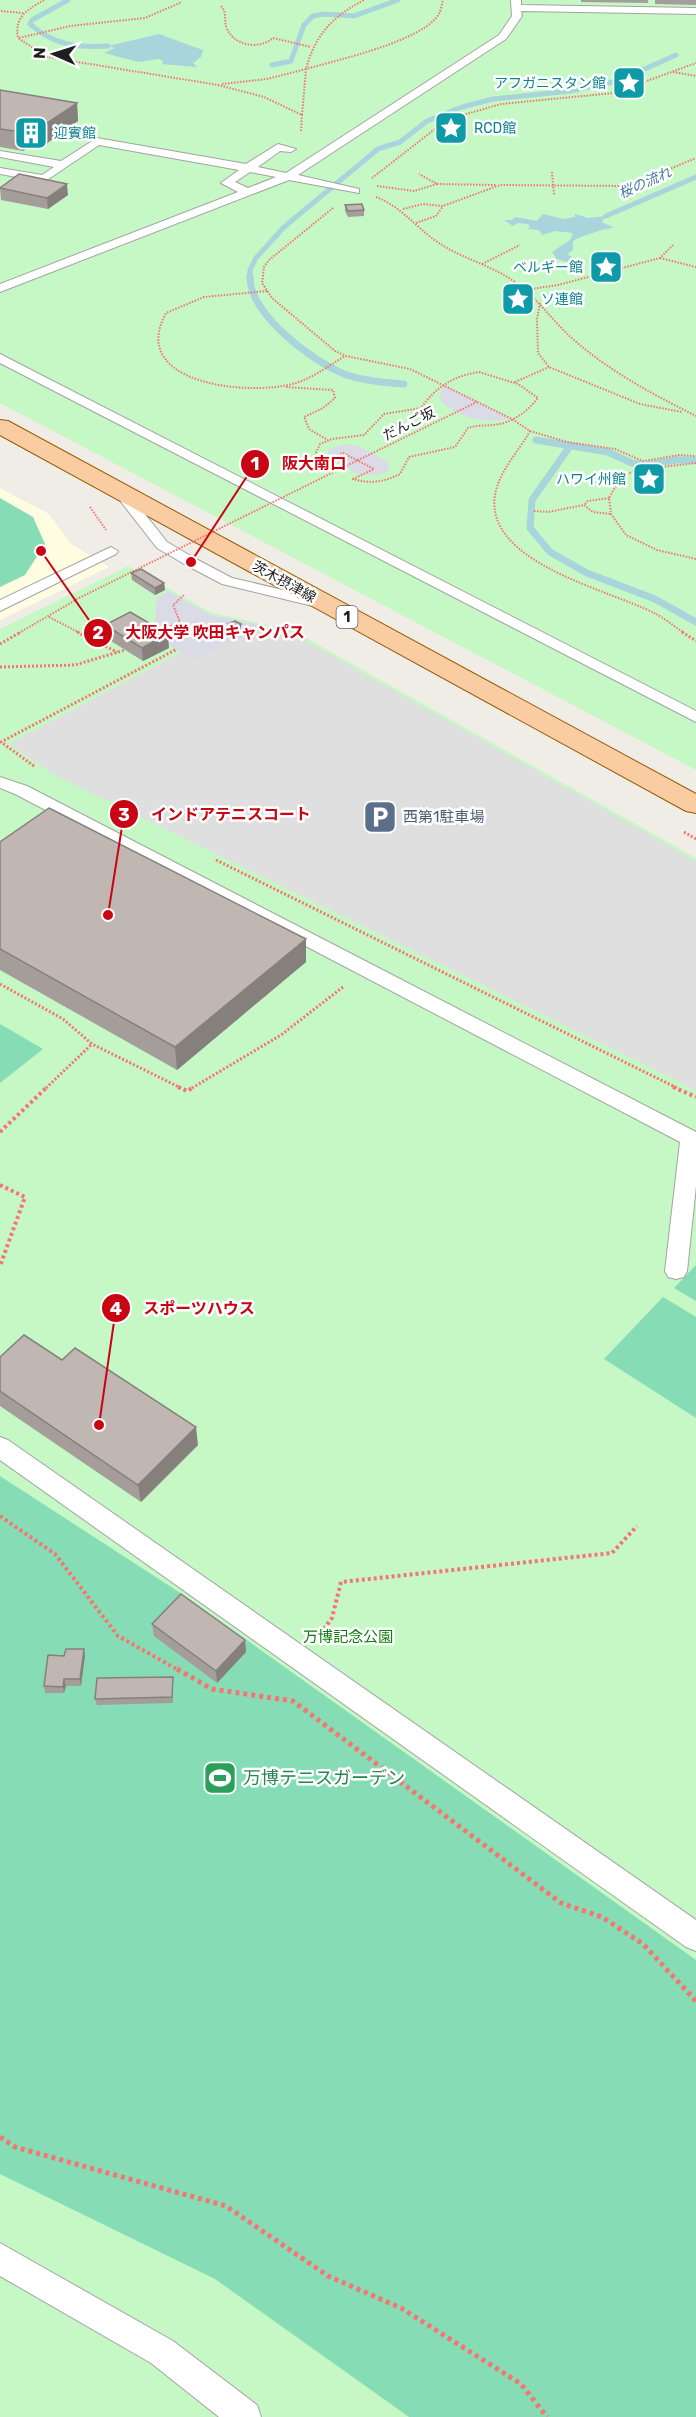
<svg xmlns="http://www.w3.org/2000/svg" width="696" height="2417" font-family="Rubik,'Noto Sans JP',sans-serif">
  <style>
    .education { fill: #fefce1 }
    .park { fill: #c5f8c5 }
    .pitch { fill: #86ddb5 }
    .parking { fill: #dfdfdf }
    .plaza { fill: #dadbe6 }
    .water { fill: #a8d4dc }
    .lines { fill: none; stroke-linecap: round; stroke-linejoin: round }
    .stream-far1 { stroke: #a8d4dc; stroke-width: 5 }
    .stream { stroke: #a8d4dc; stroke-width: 7 }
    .lane-casing { stroke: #a3a3a3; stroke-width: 2 }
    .primary-casing { stroke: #975b04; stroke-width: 2 }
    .path-far3 { stroke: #f67471; stroke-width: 2; stroke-dasharray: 1.5 1.5; stroke-linecap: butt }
    .path-far2 { stroke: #f67471; stroke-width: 3; stroke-dasharray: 2 2; stroke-linecap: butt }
    .path-far1 { stroke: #f67471; stroke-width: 4; stroke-dasharray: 3 3; stroke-linecap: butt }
    .path { stroke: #f67471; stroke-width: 5; stroke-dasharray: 4 4; stroke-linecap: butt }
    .lane { fill: #fff; fill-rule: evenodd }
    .primary { fill: #f9cda1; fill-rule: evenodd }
    .path-bridge { stroke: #f67471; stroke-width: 2; stroke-dasharray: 1.5 1.5; stroke-linecap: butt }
    .wall { fill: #a59d99 }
    .shaded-wall { fill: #86807d }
    .building { fill: #c0b7b2; stroke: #86807d; stroke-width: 1.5 }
    .labels { text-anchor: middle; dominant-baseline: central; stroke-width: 5; stroke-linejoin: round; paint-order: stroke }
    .far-culture-label { font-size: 14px; fill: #0d838f; stroke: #fff; text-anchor: end }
    .far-water-label { font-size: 14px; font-style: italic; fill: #48799d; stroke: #fff }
    .far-street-label { font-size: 14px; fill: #1f1f1f; stroke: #fff }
    .shield { fill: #fff; stroke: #626262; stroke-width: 1.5 }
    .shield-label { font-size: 14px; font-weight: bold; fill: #1f1f1f }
    .service-label { font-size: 15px; fill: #4e5e75; stroke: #fff; text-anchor: start }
    .park-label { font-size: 15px; fill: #0f7c0f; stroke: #fff }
    .near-leisure-label { font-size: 18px; fill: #27864d; stroke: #fff; text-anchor: start }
    .leader { fill: none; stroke: #c90514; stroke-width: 2 }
    .callout-dot { fill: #c90514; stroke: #fff; stroke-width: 2 }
    .mark-label { font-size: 18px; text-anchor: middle; font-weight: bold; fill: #fff }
    .callout-label { font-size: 16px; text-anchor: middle; font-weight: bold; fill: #c90514; stroke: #fff; stroke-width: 5; stroke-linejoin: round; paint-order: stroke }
  </style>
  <rect width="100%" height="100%" fill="#f0ece6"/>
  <polygon class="education" points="0,488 49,514 70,543 109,567 0,620"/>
  <g class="park">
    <polygon points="0,0 696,0 696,770 0,403"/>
    <polygon points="128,566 212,613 292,630 696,858 696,2417 0,2417 0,629"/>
  </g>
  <g class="pitch">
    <polygon points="0,498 33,517 45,544 25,575 0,587"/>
    <polygon points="0,1024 43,1049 0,1083"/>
    <polygon points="696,1265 696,1301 674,1288"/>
    <polygon points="663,1297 696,1317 696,1418 604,1359"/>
    <polygon points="0,1476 185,1596 696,1960 696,2417 409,2417 215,2279 0,2174"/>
  </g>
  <polygon class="parking" points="266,626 290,632 696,861 696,1090 53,774 9,744 181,652 194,660"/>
  <g class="plaza">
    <polygon points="444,385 477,402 512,419 492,421 470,418 455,412 444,404 439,397"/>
    <polygon points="344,444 358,446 388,462 389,470 379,475 360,475 328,457 328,450"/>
    <polygon points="168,591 211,615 266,626 194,660 143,629 155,622 157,598"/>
  </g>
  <g class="water">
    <polygon points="159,34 203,50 201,57 193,63 197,67 162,64 163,61 159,59 138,62 104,53 115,48 108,46"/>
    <path d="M 543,214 L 563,219 L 575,217 L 575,214 L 588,218 L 606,216 L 602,222 L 614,228 C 605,228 581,236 573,241 L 573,250 L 567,254 L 572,257 L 567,262 L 557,259 L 552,252 L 570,240 L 573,233 L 555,231 L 542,235 L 539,230 L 527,229 L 530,227 L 528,224 L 518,223 L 513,226 L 504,220 L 512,220 L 515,217 L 537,221 Z"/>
  </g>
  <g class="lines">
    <g class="stream-far1">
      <path d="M 68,0 L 32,20 L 30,24 C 53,45 78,48 108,46"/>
      <polyline points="272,65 291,61 304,25 313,16 324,14 354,16 398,0"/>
      <polyline points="606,216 696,177"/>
      <polyline points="250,278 250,270 256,258 284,227 378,149 400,142 427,121 462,107 493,99 570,91 618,81 676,55"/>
    </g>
    <g class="stream">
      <path d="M 250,276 C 249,314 312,361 344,374 C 363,381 384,382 404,384"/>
      <polyline points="536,440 608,452 632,463 645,465 677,460 696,460"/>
      <polyline points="570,446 532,500 530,528 550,552 587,573 655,599 696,622"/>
    </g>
    <defs>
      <g id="lane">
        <path d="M 511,0 L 521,0 L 521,5 L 696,8 L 696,14 L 521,11 L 522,16 L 506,39 L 298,175 L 359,189 L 359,193 L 289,180 L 0,292 L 0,284 L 238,192 L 221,183 L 239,170 L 99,145 L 44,182 L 0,174 L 0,168 L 42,175 L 54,167 L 0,157 L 0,151 L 61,161 L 97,138 L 246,164 L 278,144 L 296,149 L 291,152 L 280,151 L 258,167 L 286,173 L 499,35 L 512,16 ZM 250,172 L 276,177 L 248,188 L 235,182 Z"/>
        <polygon points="0,354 696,711 696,722 0,363"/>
        <polygon points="118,485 123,486 167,542 196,559 232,578 326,600 329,603 321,608 222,584 186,565 157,548 111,489"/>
        <polygon points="111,547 118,551 116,554 0,611 0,600"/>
        <polygon points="0,777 27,786 696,1132 696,1186 687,1271 684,1277 676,1279 668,1277 665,1271 680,1142 15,794 0,788"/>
        <polygon points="0,1437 8,1440 696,1920 696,1951 686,1947 0,1460"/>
        <polygon points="0,2243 173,2341 257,2405 261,2417 219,2417 151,2363 0,2276"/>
      </g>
      <polygon id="primary" points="0,420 8,421 696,794 696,813 686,811 0,435"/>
    </defs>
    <use href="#lane" class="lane-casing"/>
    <use href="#primary" class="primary-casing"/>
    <g class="path-far3">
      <path d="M 44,0 C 27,10 14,17 18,38 L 47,57 L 218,85 L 264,97 L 302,115 L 306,69 C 337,60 423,41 439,14 C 441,10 442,4 443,0"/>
      <path d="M 221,6 C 228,14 223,20 227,29 C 235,46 259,50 273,38 L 311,47"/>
      <polyline points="1,11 23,13"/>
      <polyline points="19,38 70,26 145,18 182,2"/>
      <polyline points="673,72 696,76"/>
      <path d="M 222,84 L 267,79 L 306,69 C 315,35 333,16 364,0"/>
      <polyline points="301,131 302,115"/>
      <polyline points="552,172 554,195"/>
      <polyline points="372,178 444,122 463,115 501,104 614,93 696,63"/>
      <polyline points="437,184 496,185"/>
      <polyline points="377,186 414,191 437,184 419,174"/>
      <path d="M 376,197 C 402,207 416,228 439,243 C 461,258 490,265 512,280 C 537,297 553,322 575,341 C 611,372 654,395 696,416"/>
      <path d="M 333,208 L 269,260 L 264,267 L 262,283 L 272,298 L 335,351 L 346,356 L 410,369 L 512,419 L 530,431 C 519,451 499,471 495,495 C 484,563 610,590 654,613 C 664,618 674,626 684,633"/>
      <polyline points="403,209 423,204 443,206 500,185 629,186 696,158"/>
      <polyline points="416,223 436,216 443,206"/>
      <polyline points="660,258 696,267"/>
      <polyline points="482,264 520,245"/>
      <polyline points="525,290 558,285 660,258 674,244"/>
      <path d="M 267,291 L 204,297 L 166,313 C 127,384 248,396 292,384 C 312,379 328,366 345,356"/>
      <polyline points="540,303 537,319 538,353 549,367 640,404 682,412"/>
      <path d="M 479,372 L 518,384 L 538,398 C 527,412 511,424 492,425 C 484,426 476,425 468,428 L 455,447 L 409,457 L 400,474 C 384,482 370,484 353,479 L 374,469 L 343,453 L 321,463 L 314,457 L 320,444 L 332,439 L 364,435 L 384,414 L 421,408 C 436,387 453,376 479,372 Z"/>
      <polyline points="515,382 549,367"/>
      <polyline points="286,387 333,390 335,398 323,408 304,417 309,429 328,440"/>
      <polyline points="530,431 567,442 615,449 643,461 680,455 696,456"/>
      <polyline points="696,463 636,470 621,477 609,498 611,514 626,535 657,550 696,559"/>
      <polyline points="344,467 477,402"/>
      <polyline points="609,498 588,501 584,505 593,512 611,514"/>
      <polyline points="90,507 106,530"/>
      <polyline points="534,511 548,512 584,505"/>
      <polyline points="49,617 80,633"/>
      <polyline points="19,633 79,598"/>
      <polyline points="157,633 180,622 173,605 185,594"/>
    </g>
    <g class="path-far2">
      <polyline points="77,632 117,652"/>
      <polyline points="682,632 696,641"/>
      <polyline points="157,633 160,632"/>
      <polyline points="0,644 21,632"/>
      <polyline points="0,667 75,665 125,650"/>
      <polyline points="34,766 1,742 177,649"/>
      <polyline points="684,832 696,839"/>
      <polyline points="216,860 677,1088"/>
      <polyline points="0,984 63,1019 92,1044 181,1088"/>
      <polyline points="46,1088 92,1044"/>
      <polyline points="192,1088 281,1035 343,987"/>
    </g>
    <g class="path-far1">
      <polyline points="178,1087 187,1091 194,1087"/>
      <polyline points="673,1087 696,1097"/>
      <polyline points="0,1132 47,1087"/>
      <polyline points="0,1185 25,1197 0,1266"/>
      <polyline points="0,1516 55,1554 118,1636 180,1671"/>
      <polyline points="320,1634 332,1618 341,1582 612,1553 637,1526"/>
    </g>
    <g class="path">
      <polyline points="177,1669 212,1689 293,1701 561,1903 602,1917 643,1944 696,2001"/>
      <polyline points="0,2137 15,2147 226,2206 328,2276 401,2308 521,2384 547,2417"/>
    </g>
    <use href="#lane" class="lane"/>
    <use href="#primary" class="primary"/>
    <polyline class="path-bridge" points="79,598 344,467"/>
  </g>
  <g class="wall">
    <polygon points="581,0 648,0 648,3 581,2"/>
    <polygon points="655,0 696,0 696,5 655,4"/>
    <polygon points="0,90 77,103 78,121 43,146 33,144 23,151 0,147"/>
    <polygon points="0,188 68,195 48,209 1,200"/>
    <polygon points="345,205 364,210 364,216 348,217 345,211"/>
    <polygon points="131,573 164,583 165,590 155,595 132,580"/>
    <polygon points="228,624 241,624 241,631 234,635 228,631"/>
    <polygon points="105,625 169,648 143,661 106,638"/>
    <polygon points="0,842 306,962 177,1070 0,970"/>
    <polygon points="0,1357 62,1360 198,1445 141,1502 0,1406"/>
    <polygon points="152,1624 245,1640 246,1652 217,1683 154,1636"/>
    <polygon points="85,1655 81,1686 66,1686 64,1693 45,1693 44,1686"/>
    <polygon points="173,1677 173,1703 97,1705 95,1699"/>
  </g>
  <g class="shaded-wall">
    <polygon points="77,103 78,121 43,146 41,127"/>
    <polygon points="31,125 33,144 23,151 21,132"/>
    <polygon points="67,184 68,195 48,209 47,198"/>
    <polygon points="164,583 165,590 155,595 155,588"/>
    <polygon points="241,624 241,631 234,635 234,628"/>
    <polygon points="168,634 169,648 143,661 142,648"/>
    <polygon points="306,939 306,962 177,1070 175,1047"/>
    <polygon points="196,1427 198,1445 141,1502 138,1485"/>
    <polygon points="245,1640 246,1652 217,1683 216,1671"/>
    <polygon points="84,1649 85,1655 81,1686 80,1679"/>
    <polygon points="64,1679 66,1686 64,1693 63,1687"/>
  </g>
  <g class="building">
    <polygon points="0,90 77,103 41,127 31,125 21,132 0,129"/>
    <polygon points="19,174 67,184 47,198 0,188"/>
    <polygon points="362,204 364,210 348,211 345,205"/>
    <polygon points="141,569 164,583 155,588 131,573"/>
    <polygon points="130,612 168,634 142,648 105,625"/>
    <polygon points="235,621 241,624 234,628 228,624"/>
    <polygon points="49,808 306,939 175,1047 0,949 0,842"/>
    <polygon points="24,1335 62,1360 75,1348 196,1427 138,1485 0,1391 0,1357"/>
    <polygon points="181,1594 245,1640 216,1671 152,1624"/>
    <polygon points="66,1649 84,1649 80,1679 64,1679 63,1687 44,1686 48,1655 64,1656"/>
    <polygon points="173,1677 172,1697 95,1699 97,1678"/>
  </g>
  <defs>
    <symbol id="sight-square" viewBox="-11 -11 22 22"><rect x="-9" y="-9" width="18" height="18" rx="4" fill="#0f9aa8" stroke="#fff"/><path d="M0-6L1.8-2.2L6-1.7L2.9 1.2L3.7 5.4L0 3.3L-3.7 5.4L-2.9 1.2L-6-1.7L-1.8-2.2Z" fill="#fff"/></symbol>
    <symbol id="building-square" viewBox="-11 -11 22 22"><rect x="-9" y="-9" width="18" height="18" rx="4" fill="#0f9aa8" stroke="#fff"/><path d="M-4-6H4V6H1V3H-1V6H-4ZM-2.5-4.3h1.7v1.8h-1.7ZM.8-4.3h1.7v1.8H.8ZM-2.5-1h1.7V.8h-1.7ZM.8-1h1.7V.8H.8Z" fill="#fff"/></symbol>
    <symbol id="parking-square" viewBox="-11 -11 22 22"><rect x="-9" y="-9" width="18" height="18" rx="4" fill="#5c6f8a" stroke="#fff"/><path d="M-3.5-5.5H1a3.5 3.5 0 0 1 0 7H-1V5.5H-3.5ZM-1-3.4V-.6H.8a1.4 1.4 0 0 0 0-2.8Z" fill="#fff"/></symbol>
    <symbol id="stadium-square" viewBox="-11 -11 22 22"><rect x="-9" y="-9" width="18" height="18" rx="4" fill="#2e9e5b" stroke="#fff"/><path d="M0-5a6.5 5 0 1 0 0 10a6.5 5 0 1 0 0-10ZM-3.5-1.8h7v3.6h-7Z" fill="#fff"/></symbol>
  </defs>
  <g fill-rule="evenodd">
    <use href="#sight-square" x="610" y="64" width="38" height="38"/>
    <use href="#sight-square" x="432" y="109" width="38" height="38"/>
    <use href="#building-square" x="12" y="114" width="38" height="38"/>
    <use href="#sight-square" x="587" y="248" width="38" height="38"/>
    <use href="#sight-square" x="499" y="280" width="38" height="38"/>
    <use href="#sight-square" x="630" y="460" width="38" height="38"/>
    <use href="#parking-square" x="361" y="798" width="38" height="38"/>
    <use href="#stadium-square" x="201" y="1759" width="38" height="38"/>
  </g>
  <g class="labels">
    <g class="far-culture-label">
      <text x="606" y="83">アフガニスタン館</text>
      <text x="474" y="128" text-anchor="start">RCD館</text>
      <text x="54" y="133" text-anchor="start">迎賓館</text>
      <text x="583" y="267">ベルギー館</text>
      <text x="541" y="299" text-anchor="start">ソ連館</text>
      <text x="626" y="479">ハワイ州館</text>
    </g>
    <g class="far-water-label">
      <text transform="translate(645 183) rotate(-24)">桜の流れ</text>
    </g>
    <g class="far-street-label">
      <text transform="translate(409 424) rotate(-27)">だんご坂</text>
      <text transform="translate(284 582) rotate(29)">茨木摂津線</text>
    </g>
    <rect class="shield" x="336.5" y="606" width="21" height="22" rx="4.5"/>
    <g class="shield-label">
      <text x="347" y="617">1</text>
    </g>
    <g class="service-label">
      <text x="403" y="817">西第1駐車場</text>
    </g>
    <g class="park-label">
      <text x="348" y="1637">万博記念公園</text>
    </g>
    <g class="near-leisure-label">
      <text x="243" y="1778">万博テニスガーデン</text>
    </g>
  </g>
  <path class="leader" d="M191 562L255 464M41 551L98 633M108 915L124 814M99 1425L116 1308"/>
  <g class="callout-dot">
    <circle cx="191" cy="562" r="6"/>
    <circle cx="41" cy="551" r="6"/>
    <circle cx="108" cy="915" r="6"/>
    <circle cx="99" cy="1425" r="6"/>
    <circle cx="255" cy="464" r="15"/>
    <circle cx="98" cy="633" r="15"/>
    <circle cx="124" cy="814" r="15"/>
    <circle cx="116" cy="1308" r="15"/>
  </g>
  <g class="mark-label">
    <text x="255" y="470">1</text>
    <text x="98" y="639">2</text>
    <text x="124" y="821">3</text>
    <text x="116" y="1315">4</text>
  </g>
  <g class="callout-label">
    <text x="314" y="469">阪大南口</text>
    <text x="215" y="638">大阪大学 吹田キャンパス</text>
    <text x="231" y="820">インドアテニスコート</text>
    <text x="199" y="1314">スポーツハウス</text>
  </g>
  <g transform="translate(54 54) rotate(273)" stroke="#ffffff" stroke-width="4.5" paint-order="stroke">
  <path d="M0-4.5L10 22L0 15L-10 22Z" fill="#1f1f1f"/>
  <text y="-9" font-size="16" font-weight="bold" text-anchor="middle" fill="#1f1f1f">N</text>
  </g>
</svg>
